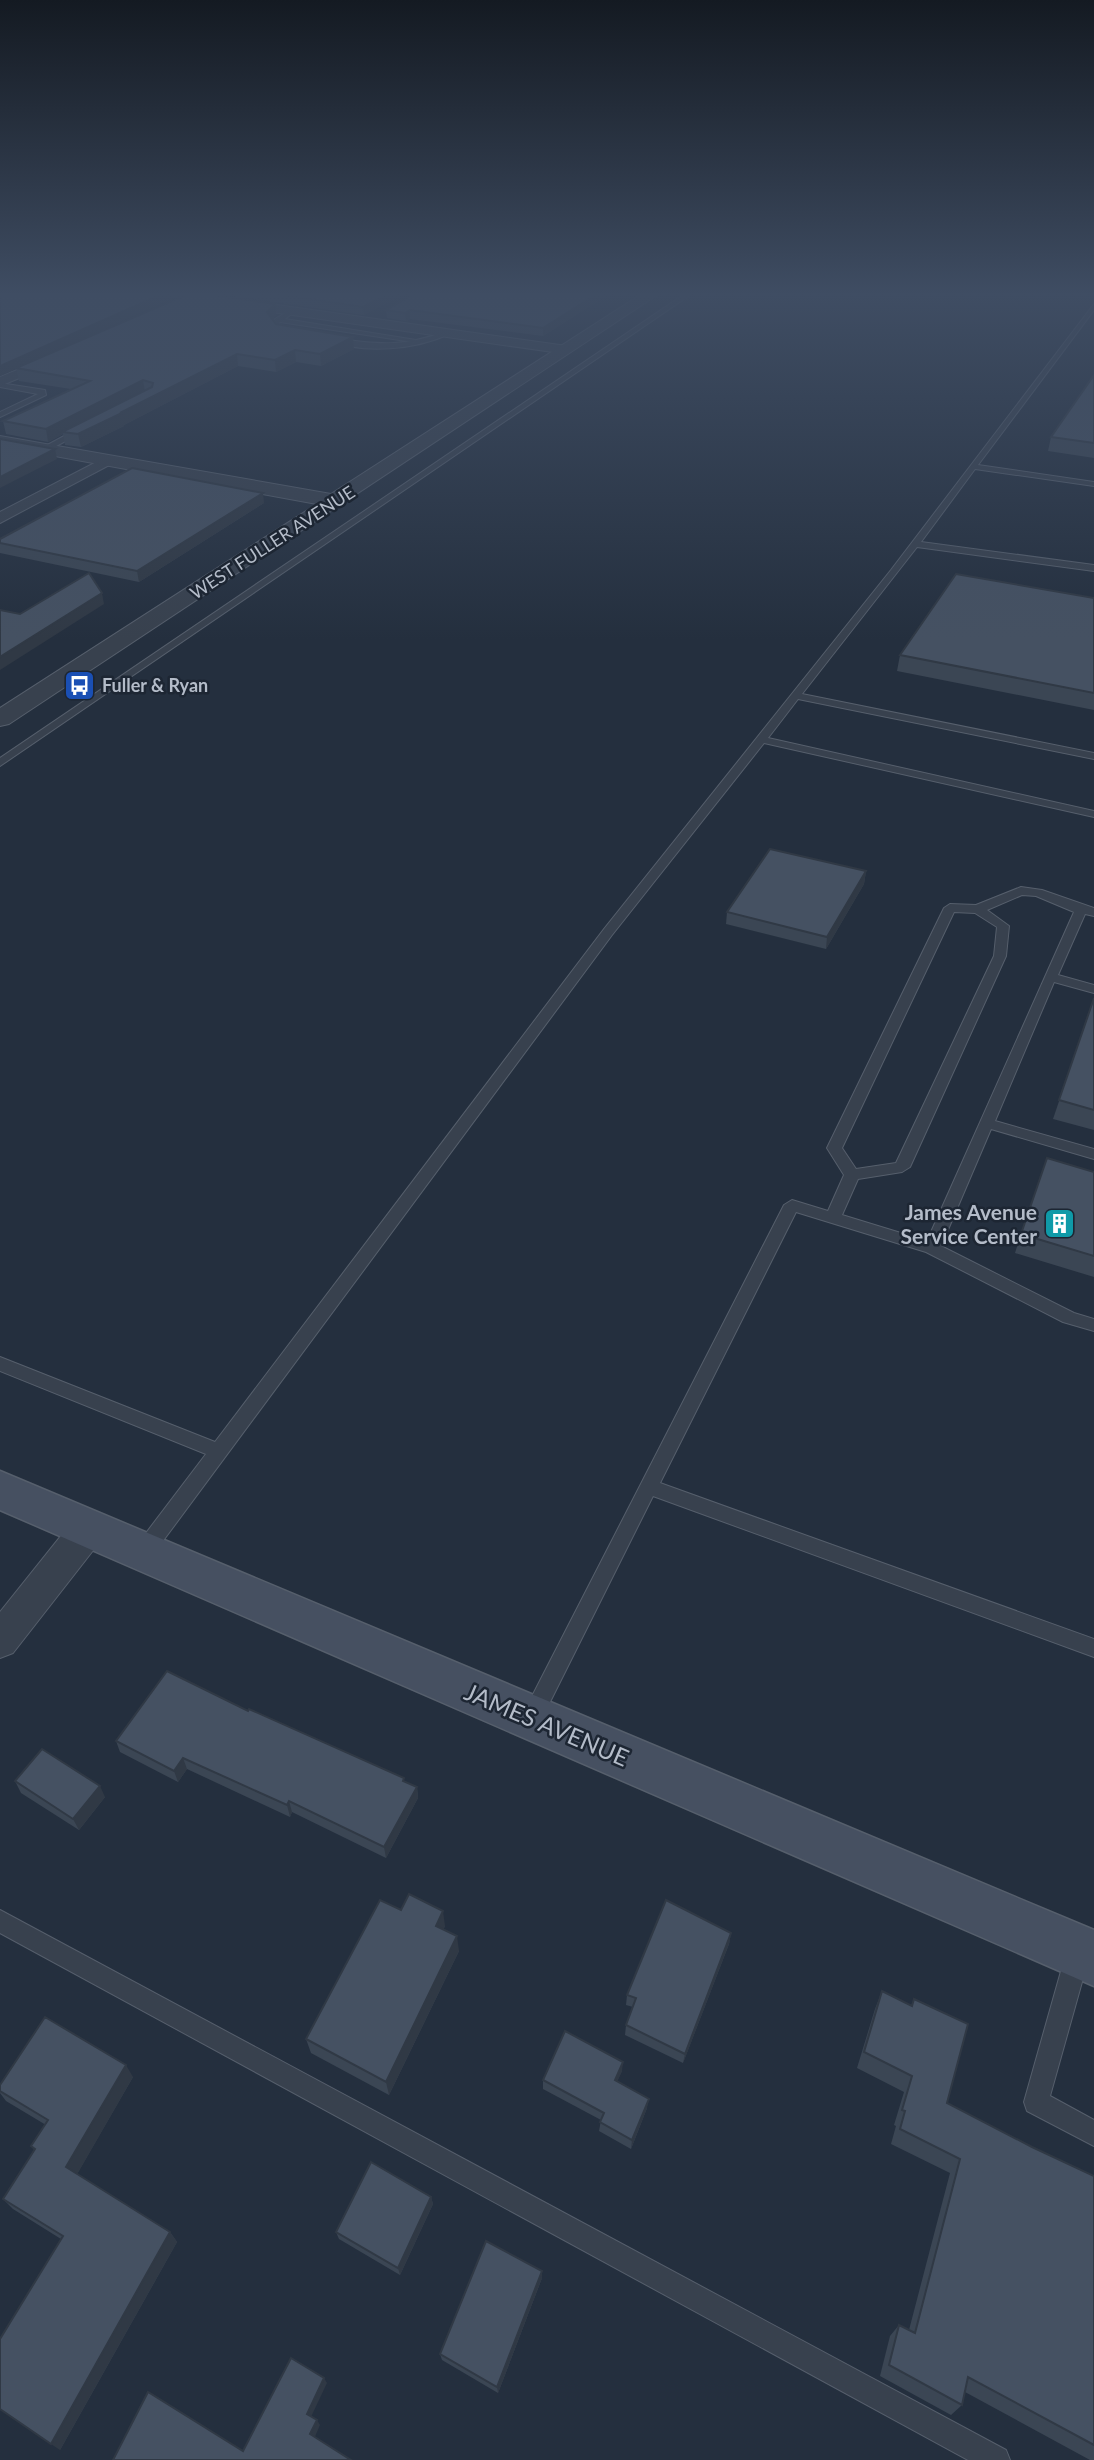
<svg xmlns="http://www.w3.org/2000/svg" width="1094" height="2460" font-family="Lato,sans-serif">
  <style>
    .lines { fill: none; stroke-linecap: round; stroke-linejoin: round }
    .service-casing { stroke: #565f6c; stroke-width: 2 }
    .minor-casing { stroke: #565f6c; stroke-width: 2 }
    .tertiary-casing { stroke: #565f6c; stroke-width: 2 }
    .secondary-casing { stroke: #565f6c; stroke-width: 3 }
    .service { fill: #38414e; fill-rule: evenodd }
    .minor { fill: #38414e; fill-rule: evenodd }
    .tertiary { fill: #38414e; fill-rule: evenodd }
    .secondary { fill: #465061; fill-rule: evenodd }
    .wall { fill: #3b4654 }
    .shaded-wall { fill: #303945 }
    .building { fill: #455162; stroke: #303945; stroke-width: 2 }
    .labels { text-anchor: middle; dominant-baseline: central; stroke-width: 5; stroke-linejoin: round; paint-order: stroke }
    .far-street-label { font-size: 18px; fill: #b4bcc9; stroke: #1d2633 }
    .far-poi-label { font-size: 18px; font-weight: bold; fill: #b4bcc9; stroke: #1d2633; text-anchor: start }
    .poi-label { font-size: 21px; font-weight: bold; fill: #b4bcc9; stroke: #1d2633; text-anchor: end }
    .near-street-label { font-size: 24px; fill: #b4bcc9; stroke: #1d2633 }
  </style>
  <rect width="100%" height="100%" fill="#242f3e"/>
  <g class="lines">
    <defs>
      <g id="service">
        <polygon points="683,295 690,295 0,766 0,758"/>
        <polygon points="1094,304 1094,310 978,465 1094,482 1094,486 975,469 921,542 1094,565 1094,571 917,547 802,694 1094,753 1094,759 798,699 768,738 1094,811 1094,817 764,743 612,935 151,1557 144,1559 137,1557 134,1551 137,1545 206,1454 0,1371 0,1357 215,1442 604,929 891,570"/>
        <polygon points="292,309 294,312 285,319 416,340 413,342 280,322 278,324 282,331 290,334 287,336 278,333 271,324 275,319"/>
        <path d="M 447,331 L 449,334 C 418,349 362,355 331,340 L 334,338 C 380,345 403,347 447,331 Z"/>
        <polygon points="0,383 45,390 46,395 0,417 0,412 38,394 0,387"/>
        <polygon points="79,428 86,430 47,451 40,449"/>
        <path d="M 1021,887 L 1042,890 L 1094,908 L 1094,916 L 1085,914 L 1058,975 L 1094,985 L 1094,993 L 1054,982 L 995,1121 L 1094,1149 L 1094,1159 L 991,1129 L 941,1246 L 1074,1313 L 1094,1319 L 1094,1331 L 1063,1322 L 926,1252 L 796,1212 L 660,1483 L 1094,1639 L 1094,1657 L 653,1496 L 540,1722 L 533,1725 L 526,1722 L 523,1715 L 526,1708 L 784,1205 L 792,1200 L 828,1211 L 844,1175 L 827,1148 L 944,908 L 950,904 L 976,905 ZM 1022,895 L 1036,896 L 1074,912 L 927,1241 L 842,1215 L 858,1179 L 902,1172 L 910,1167 L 1006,956 L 1009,926 L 987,910 ZM 954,912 L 975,913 L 997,927 L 994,956 L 896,1163 L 856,1169 L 842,1148 Z"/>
        <polygon points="0,1910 1006,2450 1010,2460 968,2460 0,1933"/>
        <polygon points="1077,1945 1085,1949 1089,1957 1050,2096 1094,2120 1094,2146 1027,2111 1024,2102 1065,1957 1069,1949"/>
      </g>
      <g id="minor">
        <polygon points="174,295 206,295 567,346 573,350 567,354 180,299"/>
        <polygon points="53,355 59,359 58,362 0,386 0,377"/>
        <polygon points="108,456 113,457 115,460 113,463 0,523 0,512"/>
        <polygon points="89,1513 102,1517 107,1528 102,1539 13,1653 0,1658 0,1612 76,1517"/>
      </g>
      <polygon id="tertiary" points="640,295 657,295 9,724 0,726 0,708 317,504 0,446 0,436 331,494"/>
      <polygon id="secondary" points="0,1471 1094,1930 1094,1986 0,1510"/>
    </defs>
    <use href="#service" class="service-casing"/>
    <use href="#minor" class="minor-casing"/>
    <use href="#tertiary" class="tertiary-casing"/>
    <use href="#secondary" class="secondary-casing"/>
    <use href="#service" class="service"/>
    <use href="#minor" class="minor"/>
    <use href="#tertiary" class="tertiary"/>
    <use href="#secondary" class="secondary"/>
  </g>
  <g class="wall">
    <polygon points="226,295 402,295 364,315"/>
    <polygon points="413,295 606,295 606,296 543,336 410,319 406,321 387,318 386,310"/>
    <polygon points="174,298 28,363 275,304 276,315 273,319 276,324 354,349 321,366 296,362 276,372 238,366 124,425 124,426 81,447 65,445 63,434 48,442 6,434 3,421 71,389 19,381 16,368"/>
    <polygon points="1094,375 1094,458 1048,451 1051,437"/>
    <polygon points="264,503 139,582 0,553 0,539"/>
    <polygon points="1094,598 1094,710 897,671 900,655"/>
    <polygon points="866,871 864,884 826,949 726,924 727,912"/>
    <polygon points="1094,998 1094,1130 1053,1119"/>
    <polygon points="1094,1172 1094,1277 1015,1253 1021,1234"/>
    <polygon points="248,1711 417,1787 418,1798 386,1858 292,1812 290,1817 187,1769 178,1782 120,1752 116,1741"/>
    <polygon points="15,1781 105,1797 79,1830 21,1793"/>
    <polygon points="401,1910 445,1926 443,1930 459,1951 389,2095 311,2053 306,2039"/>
    <polygon points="731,1933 729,1944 683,2063 625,2035 626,2025 633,2007 626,2005 627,1995"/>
    <polygon points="882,1991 911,2006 914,1999 947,2103 1032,2147 1094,2176 1094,2460 1090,2460 965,2392 962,2405 951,2415 880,2376 890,2336 899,2325 909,2330 950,2173 891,2144 896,2126 894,2125 904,2092 857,2068 875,2009"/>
    <polygon points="622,2071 617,2081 647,2108 631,2149 599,2131 601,2120 543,2089 543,2080"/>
    <polygon points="133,2077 77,2174 170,2232 177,2242 60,2450 61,2239 13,2209 3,2199 34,2150 31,2146 46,2125 6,2101 0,2093 0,2085"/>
    <polygon points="431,2197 433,2204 400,2275 339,2239 336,2232"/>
    <polygon points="542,2278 498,2393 442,2360 440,2354"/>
  </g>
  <g class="shaded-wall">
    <polygon points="160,295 173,295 174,298 0,376 0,366"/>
    <polygon points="386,295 402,295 364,315 363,307"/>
    <polygon points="595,295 606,295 606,296 543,336 543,328"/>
    <polygon points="275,304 276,315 268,324 267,312"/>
    <polygon points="410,310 410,319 406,321 405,313"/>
    <polygon points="353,337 354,349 321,366 320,354"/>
    <polygon points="295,350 296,362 276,372 275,360"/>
    <polygon points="237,354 238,366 124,425 124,426 81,447 78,434"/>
    <polygon points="143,380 145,393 62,432 63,434 48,442 46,429"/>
    <polygon points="55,449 57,459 0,488 0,477"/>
    <polygon points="263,493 264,503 139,582 137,571"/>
    <polygon points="102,593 104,604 0,670 0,657"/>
    <polygon points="866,871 864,884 826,949 827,937"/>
    <polygon points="183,1758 187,1769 178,1782 174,1771"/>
    <polygon points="100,1786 105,1797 79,1830 73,1819"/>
    <polygon points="417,1787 418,1798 386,1858 384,1847"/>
    <polygon points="289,1801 292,1812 290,1817 287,1805"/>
    <polygon points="443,1911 445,1926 438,1941 436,1926"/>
    <polygon points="731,1933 729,1944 683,2063 685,2054"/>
    <polygon points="457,1936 459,1951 389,2095 386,2082"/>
    <polygon points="623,2062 622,2071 614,2089 615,2080"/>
    <polygon points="126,2065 133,2077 75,2178 66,2167"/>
    <polygon points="649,2099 647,2108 631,2149 632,2140"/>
    <polygon points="431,2197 433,2204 400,2275 398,2268"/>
    <polygon points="170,2232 177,2242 60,2450 51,2444"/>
    <polygon points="542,2271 542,2278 498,2393 497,2387"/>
    <polygon points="324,2378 327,2383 310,2419 307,2414"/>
    <polygon points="317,2420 320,2425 314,2439 310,2434"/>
  </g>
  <g class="building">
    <polygon points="0,295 160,295 0,366"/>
    <polygon points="186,295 213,295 275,304 267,312 276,324 353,337 320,354 295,350 275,360 237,354 120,413 122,413 78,434 62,432 152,387 153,383 143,380 46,429 3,421 90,381 16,368"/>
    <polygon points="282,295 386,295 363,307"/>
    <polygon points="413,295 595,295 543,328 410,310 405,313 386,310"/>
    <polygon points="1094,375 1094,443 1051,437"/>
    <polygon points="0,439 55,449 0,477"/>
    <polygon points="132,468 263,493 137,571 0,543 0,539"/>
    <polygon points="89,573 102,593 0,657 0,610 20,614"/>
    <polygon points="956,574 1094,598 1094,693 900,655"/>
    <polygon points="770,849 866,871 827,937 727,912"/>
    <polygon points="1094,998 1094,1110 1059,1100"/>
    <polygon points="1047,1158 1094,1172 1094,1256 1021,1234"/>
    <polygon points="167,1671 248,1711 249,1709 404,1778 403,1781 417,1787 384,1847 289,1801 287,1805 183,1758 174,1771 116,1741"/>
    <polygon points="42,1749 100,1786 73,1819 15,1781"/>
    <polygon points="409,1894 443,1911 436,1926 457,1936 386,2082 306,2039 380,1900 401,1910"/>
    <polygon points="666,1900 731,1933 685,2054 626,2025 636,1998 627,1995"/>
    <polygon points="882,1991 912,2006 914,1999 968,2024 947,2103 1032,2147 1094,2176 1094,2445 968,2377 962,2405 889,2365 899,2325 915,2333 960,2159 900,2129 905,2111 902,2110 912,2076 864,2052"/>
    <polygon points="45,2017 126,2065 66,2167 170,2232 51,2444 0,2409 0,2339 63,2236 3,2199 35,2149 31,2146 48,2120 0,2091 0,2085"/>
    <polygon points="565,2031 623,2062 615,2080 649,2099 632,2140 600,2122 604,2113 543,2080"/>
    <polygon points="371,2162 431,2197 398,2268 336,2232"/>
    <polygon points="486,2241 542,2271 497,2387 440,2354"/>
    <polygon points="291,2358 324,2378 307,2414 317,2420 310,2434 351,2460 113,2460 148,2392 243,2451"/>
  </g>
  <linearGradient id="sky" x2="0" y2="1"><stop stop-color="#141a22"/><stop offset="0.46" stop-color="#3f4d63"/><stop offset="1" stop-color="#3f4d63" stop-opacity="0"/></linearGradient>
  <rect width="1094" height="640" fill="url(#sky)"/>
  <defs>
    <symbol id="bus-square" viewBox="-11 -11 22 22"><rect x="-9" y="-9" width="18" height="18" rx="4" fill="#1a4fb4" stroke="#1d2633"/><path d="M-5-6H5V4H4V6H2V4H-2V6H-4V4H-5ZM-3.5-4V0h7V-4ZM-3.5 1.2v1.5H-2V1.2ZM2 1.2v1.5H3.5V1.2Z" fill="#fff"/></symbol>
    <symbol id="building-square" viewBox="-11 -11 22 22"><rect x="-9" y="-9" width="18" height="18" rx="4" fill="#0f9aa8" stroke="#1d2633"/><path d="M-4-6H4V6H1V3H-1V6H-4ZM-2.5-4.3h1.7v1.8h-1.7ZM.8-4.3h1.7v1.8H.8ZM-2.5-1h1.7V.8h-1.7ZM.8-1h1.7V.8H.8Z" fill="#fff"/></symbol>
  </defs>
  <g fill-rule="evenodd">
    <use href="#bus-square" x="62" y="668" width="35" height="35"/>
    <use href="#building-square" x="1042" y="1206" width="35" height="35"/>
  </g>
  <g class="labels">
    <g class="far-street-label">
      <text transform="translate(272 542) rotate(-33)">WEST FULLER AVENUE</text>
    </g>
    <g class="far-poi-label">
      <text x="102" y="685">Fuller &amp; Ryan</text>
    </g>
    <g class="poi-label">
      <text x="1037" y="1211">James Avenue<tspan x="1037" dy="24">Service Center</tspan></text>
    </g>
    <g class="near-street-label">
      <text transform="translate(547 1724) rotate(23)">JAMES AVENUE</text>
    </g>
  </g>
</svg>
